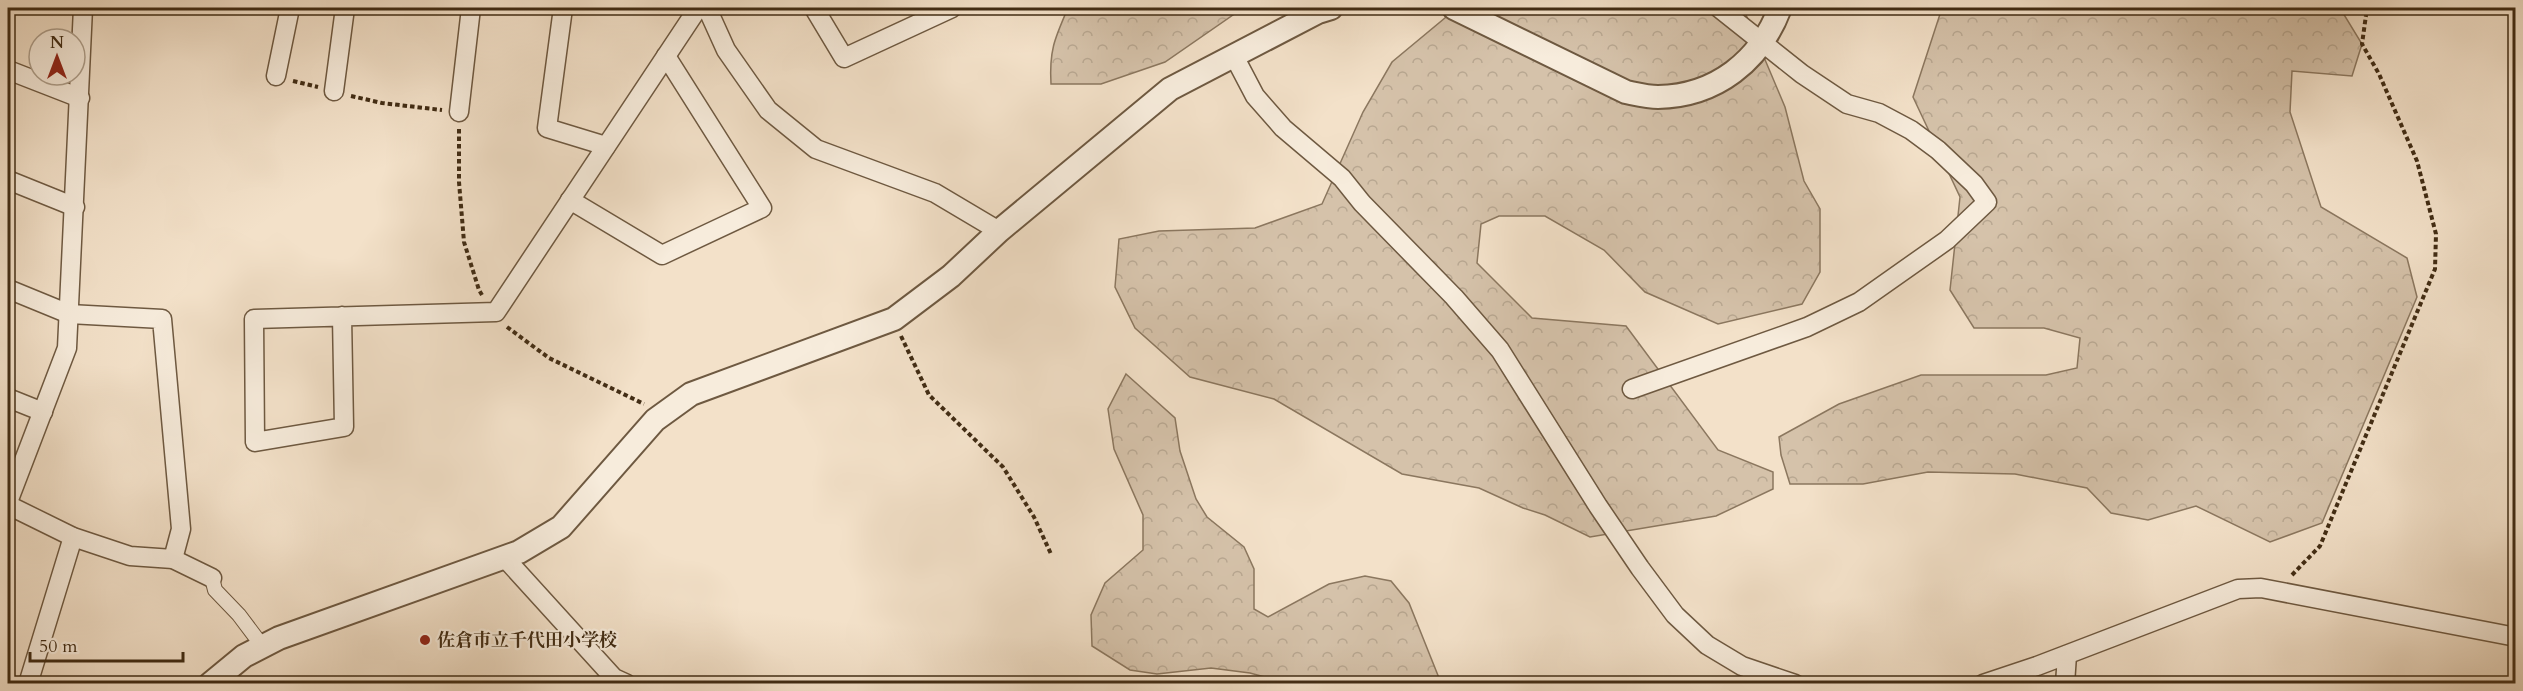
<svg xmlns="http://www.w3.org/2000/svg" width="2523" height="691" font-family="Cardo,'Noto Serif JP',serif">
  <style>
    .forest { fill: url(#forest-crowns); stroke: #8b775f; stroke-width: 1.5 }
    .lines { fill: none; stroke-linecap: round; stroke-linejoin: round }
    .pedestrian-casing { stroke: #6e5941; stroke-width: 16 }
    .minor-casing { stroke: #6e5941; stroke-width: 21 }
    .tertiary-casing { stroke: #6e5941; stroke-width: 26 }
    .path { stroke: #412c14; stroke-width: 4; stroke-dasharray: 4.5 3; stroke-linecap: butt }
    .pedestrian { stroke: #f7ecdc; stroke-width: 14 }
    .minor { stroke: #f7ecdc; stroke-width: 18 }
    .tertiary { stroke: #f7ecdc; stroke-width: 22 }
    .poi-dot { fill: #8f2418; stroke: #f7ecdc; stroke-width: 2 }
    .labels { text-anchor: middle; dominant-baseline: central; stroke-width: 4.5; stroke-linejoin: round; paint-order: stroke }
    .poi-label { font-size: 18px; font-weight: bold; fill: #412c14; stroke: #f7ecdc; text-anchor: start }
  </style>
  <defs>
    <pattern id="forest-crowns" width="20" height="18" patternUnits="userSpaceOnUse" patternTransform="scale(1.5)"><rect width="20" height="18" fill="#d5c2aa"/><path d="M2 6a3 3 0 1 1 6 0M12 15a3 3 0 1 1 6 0" fill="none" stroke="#b8a791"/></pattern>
  </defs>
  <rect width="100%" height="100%" fill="#f3e1c9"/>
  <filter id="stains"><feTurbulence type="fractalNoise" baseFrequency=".00333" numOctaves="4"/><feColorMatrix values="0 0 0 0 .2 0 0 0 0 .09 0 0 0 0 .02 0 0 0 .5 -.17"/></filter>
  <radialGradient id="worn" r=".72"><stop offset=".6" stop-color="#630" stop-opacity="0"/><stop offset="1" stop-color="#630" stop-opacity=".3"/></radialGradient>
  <g class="forest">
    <path d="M 1068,8 L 1243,8 L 1165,62 L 1101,84 L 1051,84 C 1049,50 1055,38 1068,8 Z"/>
    <polygon points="1457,8 1740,8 1744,10 1785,107 1804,181 1820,209 1820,272 1802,304 1718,324 1645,292 1604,250 1545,216 1499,216 1481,224 1477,263 1532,318 1626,326 1718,450 1773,472 1773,489 1716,516 1590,537 1545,515 1523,508 1479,488 1402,474 1274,399 1190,377 1135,328 1115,287 1119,239 1159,231 1255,228 1322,204 1363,112 1392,62"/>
    <polygon points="1942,8 2340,8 2362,44 2352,76 2292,71 2290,112 2321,207 2407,258 2417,297 2322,523 2270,542 2196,506 2148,520 2111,513 2087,488 2015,474 1928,472 1863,484 1790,484 1781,455 1779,437 1839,404 1921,375 2046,375 2077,368 2080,338 2044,328 1974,328 1950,290 1960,197 1913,97"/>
    <polygon points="1126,374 1175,418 1180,451 1196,499 1207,517 1244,547 1254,569 1254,609 1268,617 1329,584 1365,576 1391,581 1409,603 1441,683 1287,683 1250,673 1211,668 1157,674 1130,670 1092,646 1091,615 1105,583 1143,550 1143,515 1114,449 1108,409"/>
  </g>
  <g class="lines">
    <defs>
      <polyline id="pedestrian" points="212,578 215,590 239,615 263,647"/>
      <g id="minor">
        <polyline points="563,8 547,128 606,146"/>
        <polyline points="707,8 726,50 768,110 816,149 935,193 999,231"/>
        <polyline points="814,8 844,58 952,8"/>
        <polyline points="1234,56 1255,96 1283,128 1342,178 1362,203 1454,297 1500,350 1598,506 1640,568 1675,615 1707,645 1742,666 1795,684"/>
        <polyline points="8,70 80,98"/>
        <polyline points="276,76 290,8"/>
        <polyline points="334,91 345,8"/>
        <polyline points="459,112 471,8"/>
        <polyline points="8,180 75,207"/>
        <polyline points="570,200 662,255 762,208 666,56"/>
        <polyline points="8,289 69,314 162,319 181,529 173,559"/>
        <polyline points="342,316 344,427 255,442 254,319 496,312 698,8"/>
        <polyline points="1632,389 1807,327 1859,302 1947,240 1987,202 1974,184 1938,150 1911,130 1879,113 1847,104 1802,74 1719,8"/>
        <polyline points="8,398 43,412"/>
        <polyline points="8,502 67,348 83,8"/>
        <polyline points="8,505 73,537 130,556 173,559 212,578"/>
        <polyline points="505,558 614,678 627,684"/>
        <polyline points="28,684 73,537"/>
        <polyline points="1983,684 2037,666 2238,589 2261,588 2516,637"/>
        <polyline points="2065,684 2067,655"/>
      </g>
      <g id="tertiary">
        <path d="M 1454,8 L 1626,92 C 1636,94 1648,97 1658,97 C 1716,96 1760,61 1780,8"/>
        <polyline points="210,684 244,656 279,638 519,552 561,527 655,420 691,394 894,319 951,276 999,231 1170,89 1318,12 1331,8"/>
      </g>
    </defs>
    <use href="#pedestrian" class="pedestrian-casing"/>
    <use href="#minor" class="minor-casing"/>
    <use href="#tertiary" class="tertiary-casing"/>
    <g class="path">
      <polyline points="293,81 318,87"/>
      <polyline points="351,96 382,103 442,110"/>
      <polyline points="459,129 459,182 464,242 479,290 482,295"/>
      <polyline points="507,327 549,358 644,404"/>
      <polyline points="901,336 929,395 1003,467 1034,517 1051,554"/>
      <polyline points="2292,575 2320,546 2435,269 2436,234 2417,161 2379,74 2362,44 2367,8"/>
    </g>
    <use href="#pedestrian" class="pedestrian"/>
    <use href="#minor" class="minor"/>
    <use href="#tertiary" class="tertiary"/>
  </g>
  <circle class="poi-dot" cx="425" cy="640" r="6"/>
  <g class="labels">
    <g class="poi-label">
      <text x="437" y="640">佐倉市立千代田小学校</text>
    </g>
  </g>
  <rect width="2523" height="691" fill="none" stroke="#f3e1c9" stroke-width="30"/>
  <rect x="9" y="9" width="2505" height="673" fill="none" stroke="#412c14" stroke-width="3"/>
  <rect x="15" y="15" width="2493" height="661" fill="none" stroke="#412c14" stroke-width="1.5"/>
  <g transform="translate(57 57)"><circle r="28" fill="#f7ecdc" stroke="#ae9f8c" stroke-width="1.5"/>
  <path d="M0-4.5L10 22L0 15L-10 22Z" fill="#8f2418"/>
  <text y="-9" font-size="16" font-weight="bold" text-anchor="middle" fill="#412c14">N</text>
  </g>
  <path d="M30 652v9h153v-9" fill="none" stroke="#412c14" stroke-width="3"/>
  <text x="39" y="652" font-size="18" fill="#412c14" stroke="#f7ecdc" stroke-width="4.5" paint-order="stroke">50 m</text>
  <rect width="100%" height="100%" filter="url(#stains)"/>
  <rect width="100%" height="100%" fill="url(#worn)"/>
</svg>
